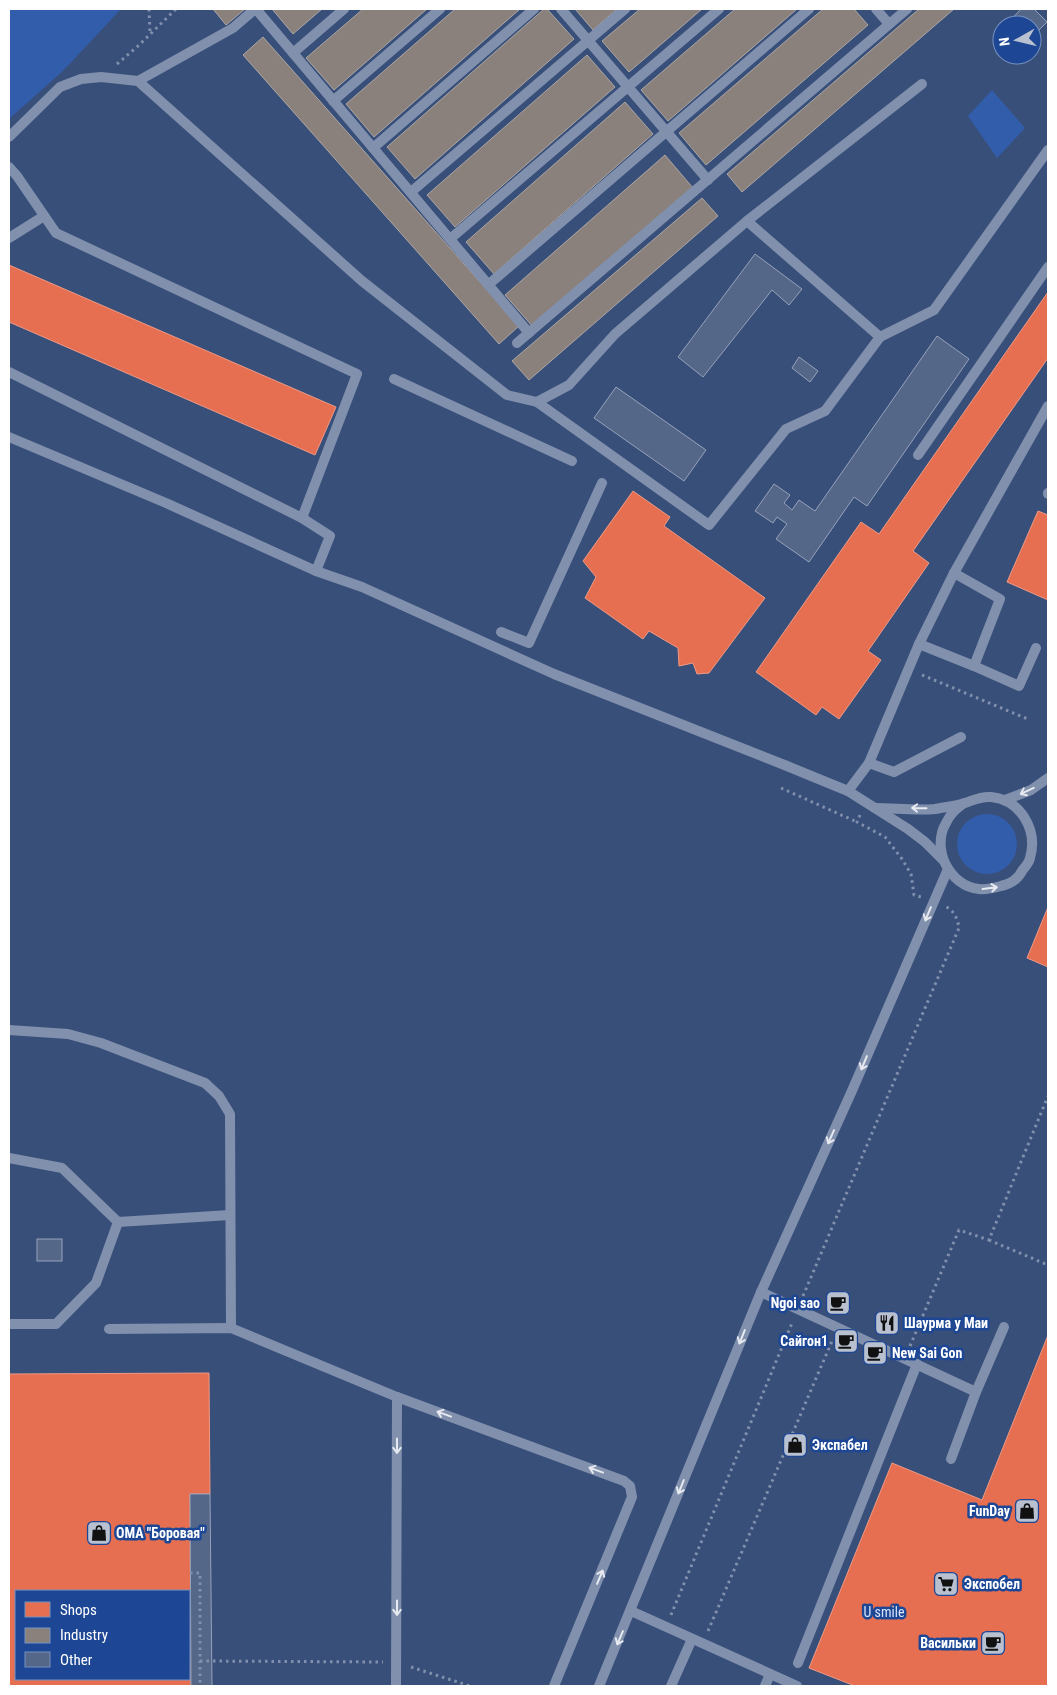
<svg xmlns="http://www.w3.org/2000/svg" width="1057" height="1695" font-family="'Roboto Condensed',sans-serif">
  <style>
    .green { fill: #325daa }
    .shops { fill: #e76f51; stroke: #ee9a85; fill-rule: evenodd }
    .industry { fill: #8a817c; stroke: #ada7a3 }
    .building { fill: #546789; stroke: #96a2ba }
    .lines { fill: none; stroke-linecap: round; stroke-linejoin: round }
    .path { stroke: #8190ad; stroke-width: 3; stroke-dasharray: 2.5 4; stroke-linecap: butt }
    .service { stroke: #8190ad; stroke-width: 10 }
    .oneway { stroke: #e6e9ef }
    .labels { text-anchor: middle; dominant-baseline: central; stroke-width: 5; stroke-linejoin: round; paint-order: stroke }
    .poi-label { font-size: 14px; font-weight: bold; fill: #fff; stroke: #1d4795; text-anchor: start }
    .park-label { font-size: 14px; fill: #d6e3fa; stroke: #1d4795 }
  </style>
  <rect width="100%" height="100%" fill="#384f7a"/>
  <g class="green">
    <polygon points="9,9 121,9 63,71 9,119"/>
    <polygon points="992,90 1025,128 997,158 968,116"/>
    <circle cx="987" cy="844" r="30"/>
  </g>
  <g class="shops">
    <polygon points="9,265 336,407 315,455 9,322"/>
    <polygon points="1048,292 1048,358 913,551 929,563 868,651 881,660 839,719 822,707 816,715 756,672 861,522 879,534"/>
    <polygon points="633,491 670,517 664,526 765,598 709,673 697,674 693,663 679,666 678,648 649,631 643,639 585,598 596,577 583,561"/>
    <polygon points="1038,511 1048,515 1048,600 1007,582"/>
    <polygon points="1048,907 1048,967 1027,958"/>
    <polygon points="1048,1335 1048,1686 855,1686 809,1668 892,1463 982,1500"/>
    <path d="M 209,1373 L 210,1494 L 190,1494 L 191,1686 L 9,1686 L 9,1374 ZM 16,1591 L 189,1591 L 189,1679 L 16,1679 Z"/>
  </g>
  <g class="industry">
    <polygon points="213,9 245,9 226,25"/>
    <polygon points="272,9 322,9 293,34"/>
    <polygon points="363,9 427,9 334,90 306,58"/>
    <polygon points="455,9 520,9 374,137 346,104"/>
    <polygon points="544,9 547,9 574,39 415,179 387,147"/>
    <polygon points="575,9 617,9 593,30"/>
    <polygon points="640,9 702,9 629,72 602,41"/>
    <polygon points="735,9 797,9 668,121 641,90"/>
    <polygon points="823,9 854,9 868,25 706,165 679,133"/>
    <polygon points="919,9 954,9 742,192 727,174"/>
    <polygon points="263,37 519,326 499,344 243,55"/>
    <polygon points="587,55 615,87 455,227 427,195"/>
    <polygon points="625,102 653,134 494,274 466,242"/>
    <polygon points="665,155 693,188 533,327 505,295"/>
    <polygon points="702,198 718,216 529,380 512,361"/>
  </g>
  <g class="building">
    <polygon points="1021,9 1034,9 1047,22 1032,37 1032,25 1006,25"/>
    <polygon points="755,254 802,289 789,305 772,290 703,377 678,357"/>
    <polygon points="937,336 969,359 867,506 854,497 809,562 776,539 787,524 777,517 773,523 755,511 774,484 790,495 784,503 792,510 799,500 815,511"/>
    <polygon points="799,357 818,371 810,382 792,368"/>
    <polygon points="616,387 706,450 684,481 594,418"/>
    <rect x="37" y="1239" width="25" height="22"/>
    <polygon points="190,1494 210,1494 212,1686 191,1686"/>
  </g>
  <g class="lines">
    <g class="path">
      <polyline points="149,9 150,33"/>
      <polyline points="117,64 137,47 176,9"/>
      <polyline points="922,675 1030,720"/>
      <polyline points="781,788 857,822"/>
      <polyline points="860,815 857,822 885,837 902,859 911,874 914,895 921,897"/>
      <polyline points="989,1240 1048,1265"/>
      <path d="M 803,1296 L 959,928 C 958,920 954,910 946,907"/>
      <polyline points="910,1346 959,1230 989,1240 1048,1096"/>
      <polyline points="190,1573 200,1573 200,1686"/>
      <polyline points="671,1615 792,1323"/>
      <polyline points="708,1631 832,1341"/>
      <polyline points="200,1661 383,1662"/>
      <polyline points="411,1667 470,1686"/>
    </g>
    <g class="service">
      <polyline points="256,9 529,333"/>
      <polyline points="561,9 708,180"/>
      <polyline points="876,9 889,24"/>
      <polyline points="293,53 344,9"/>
      <polyline points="138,81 233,28 255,9"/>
      <polyline points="333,101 440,9"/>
      <polyline points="9,137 60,87 81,79 101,77 138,81 362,281 507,395 537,402 569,385 615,334 747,221 922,84"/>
      <polyline points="373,148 534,9"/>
      <polyline points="9,167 17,176 56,233 357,374 302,518"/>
      <polyline points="411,192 625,9"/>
      <polyline points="747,221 880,337"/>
      <polyline points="9,238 44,216"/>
      <polyline points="450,239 719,9"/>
      <polyline points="488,285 809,9"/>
      <polyline points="517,343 907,9"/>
      <polyline points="9,372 302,518 330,536 316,571"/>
      <polyline points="394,379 572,461"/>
      <polyline points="537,402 709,525 786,429 825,411 880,337 934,310 1048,150"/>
      <polyline points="9,437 166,503 316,571 362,587 554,674 787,766 848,791 908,829 925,842 943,860"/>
      <polyline points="918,455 1048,267"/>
      <polyline points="1048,493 1048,494"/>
      <polyline points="501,632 529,643 602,483"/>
      <polyline points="919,644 974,666 1000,599 954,573"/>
      <polyline points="974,666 1019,686 1036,648"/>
      <polyline points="869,763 894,772 961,737"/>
      <polyline points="848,791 869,763 919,644 954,573 1048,406"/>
      <polyline points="1005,800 1031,790 1048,778"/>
      <path d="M 875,808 C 894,808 916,811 935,809 C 945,807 956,806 965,803 C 974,800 981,796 991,797 C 1021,800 1038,830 1030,858 C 1029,863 1025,867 1022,871 C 1018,879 1010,884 1001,886 C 994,888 987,890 979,889 C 949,886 931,848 946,823 C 950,814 956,809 964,803"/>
      <polyline points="9,1030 68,1034 101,1043 205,1083 219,1096 230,1114 231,1328"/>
      <polyline points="9,1158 62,1168 118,1222 230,1215"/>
      <polyline points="761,1292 976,1392"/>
      <polyline points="9,1324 56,1324 96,1283 118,1222"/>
      <polyline points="109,1329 231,1328 397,1397 624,1481 630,1486 632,1497 554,1686"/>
      <polyline points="951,1459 976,1392 1004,1327"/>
      <polyline points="631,1611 797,1686"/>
      <polyline points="798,1663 917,1364"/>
      <polyline points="396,1686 397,1397"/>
      <polyline points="599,1686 761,1292 851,1093 948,869"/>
      <polyline points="671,1686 692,1639"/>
      <polyline points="765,1686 770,1674"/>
    </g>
  </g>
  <defs><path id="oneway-shaft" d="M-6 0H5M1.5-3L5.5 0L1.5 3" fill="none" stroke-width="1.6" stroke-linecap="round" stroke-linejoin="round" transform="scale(1.25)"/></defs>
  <g class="oneway">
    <use href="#oneway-shaft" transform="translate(1027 791) rotate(155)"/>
    <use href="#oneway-shaft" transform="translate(919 808) rotate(-179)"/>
    <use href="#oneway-shaft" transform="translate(990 888) rotate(-7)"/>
    <use href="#oneway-shaft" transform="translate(928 914) rotate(113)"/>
    <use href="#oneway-shaft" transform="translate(864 1063) rotate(113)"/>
    <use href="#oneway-shaft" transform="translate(831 1137) rotate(114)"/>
    <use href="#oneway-shaft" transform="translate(742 1337) rotate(112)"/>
    <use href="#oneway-shaft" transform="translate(444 1414) rotate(-160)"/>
    <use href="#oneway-shaft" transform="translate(397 1446) rotate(90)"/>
    <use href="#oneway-shaft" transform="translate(596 1470) rotate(-160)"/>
    <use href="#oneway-shaft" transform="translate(681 1487) rotate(112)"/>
    <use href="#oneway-shaft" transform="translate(600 1577) rotate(-67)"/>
    <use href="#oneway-shaft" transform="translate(397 1608) rotate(90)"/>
    <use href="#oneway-shaft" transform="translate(620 1638) rotate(113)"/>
  </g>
  <defs>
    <symbol id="cafe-square" viewBox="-11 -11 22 22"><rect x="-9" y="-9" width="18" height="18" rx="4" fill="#b9c1d0" stroke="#1d4795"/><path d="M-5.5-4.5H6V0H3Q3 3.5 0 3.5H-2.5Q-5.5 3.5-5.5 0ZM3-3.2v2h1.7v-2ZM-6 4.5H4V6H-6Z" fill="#111"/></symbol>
    <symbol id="restaurant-square" viewBox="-11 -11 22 22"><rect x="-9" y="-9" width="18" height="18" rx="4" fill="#b9c1d0" stroke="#1d4795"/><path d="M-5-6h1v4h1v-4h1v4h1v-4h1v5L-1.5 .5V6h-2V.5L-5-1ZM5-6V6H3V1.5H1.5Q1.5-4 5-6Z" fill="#111"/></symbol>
    <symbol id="shop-square" viewBox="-11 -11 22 22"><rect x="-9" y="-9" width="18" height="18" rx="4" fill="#b9c1d0" stroke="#1d4795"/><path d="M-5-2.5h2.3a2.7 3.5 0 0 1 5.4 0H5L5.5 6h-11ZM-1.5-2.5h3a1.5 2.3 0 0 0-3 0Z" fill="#111"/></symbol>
    <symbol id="supermarket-square" viewBox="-11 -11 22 22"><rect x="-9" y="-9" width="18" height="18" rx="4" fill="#b9c1d0" stroke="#1d4795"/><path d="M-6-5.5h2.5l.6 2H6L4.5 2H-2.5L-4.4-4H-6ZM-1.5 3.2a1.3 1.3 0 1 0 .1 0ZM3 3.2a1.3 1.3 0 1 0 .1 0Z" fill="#111"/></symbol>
  </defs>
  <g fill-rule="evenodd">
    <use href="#cafe-square" x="824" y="1289" width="28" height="28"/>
    <use href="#restaurant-square" x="873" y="1309" width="28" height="28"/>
    <use href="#cafe-square" x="832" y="1327" width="28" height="28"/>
    <use href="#cafe-square" x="861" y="1339" width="28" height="28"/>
    <use href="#shop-square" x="781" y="1431" width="28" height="28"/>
    <use href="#shop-square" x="1013" y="1497" width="28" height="28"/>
    <use href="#shop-square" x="85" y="1519" width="28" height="28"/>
    <use href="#supermarket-square" x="932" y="1570" width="28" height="28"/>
    <use href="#cafe-square" x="979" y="1629" width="28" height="28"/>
  </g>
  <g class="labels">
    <g class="poi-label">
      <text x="820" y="1303" text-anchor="end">Ngoi sao</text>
      <text x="904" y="1323">Шаурма у Маи</text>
      <text x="828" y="1341" text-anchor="end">Сайгон1</text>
      <text x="892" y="1353">New Sai Gon</text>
      <text x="812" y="1445">Экспабел</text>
      <text x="1010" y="1511" text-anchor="end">FunDay</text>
      <text x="116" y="1533">ОМА "Боровая"</text>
      <text x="964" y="1584">Экспобел</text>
      <text x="976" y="1643" text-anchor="end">Васильки</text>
    </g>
    <g class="park-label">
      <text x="884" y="1612">U smile</text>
    </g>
  </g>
  <rect width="1057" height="1695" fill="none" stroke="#ffffff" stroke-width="20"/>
  <rect x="15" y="1590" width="175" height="90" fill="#1d4795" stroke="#7791bf"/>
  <rect x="25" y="1602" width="25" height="15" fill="#e76f51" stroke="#7791bf"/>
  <text x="60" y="1615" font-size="15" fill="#ffffff">Shops</text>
  <rect x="25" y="1628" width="25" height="15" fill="#8a817c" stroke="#7791bf"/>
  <text x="60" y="1640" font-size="15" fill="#ffffff">Industry</text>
  <rect x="25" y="1652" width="25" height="15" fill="#546789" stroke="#7791bf"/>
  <text x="60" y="1665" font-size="15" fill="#ffffff">Other</text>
  <g transform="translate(1017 40) rotate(262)"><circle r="24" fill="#1d4795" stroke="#7791bf"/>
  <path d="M0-4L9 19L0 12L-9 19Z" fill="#b9c1d0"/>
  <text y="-8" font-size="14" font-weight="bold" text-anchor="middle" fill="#ffffff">N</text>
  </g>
</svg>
